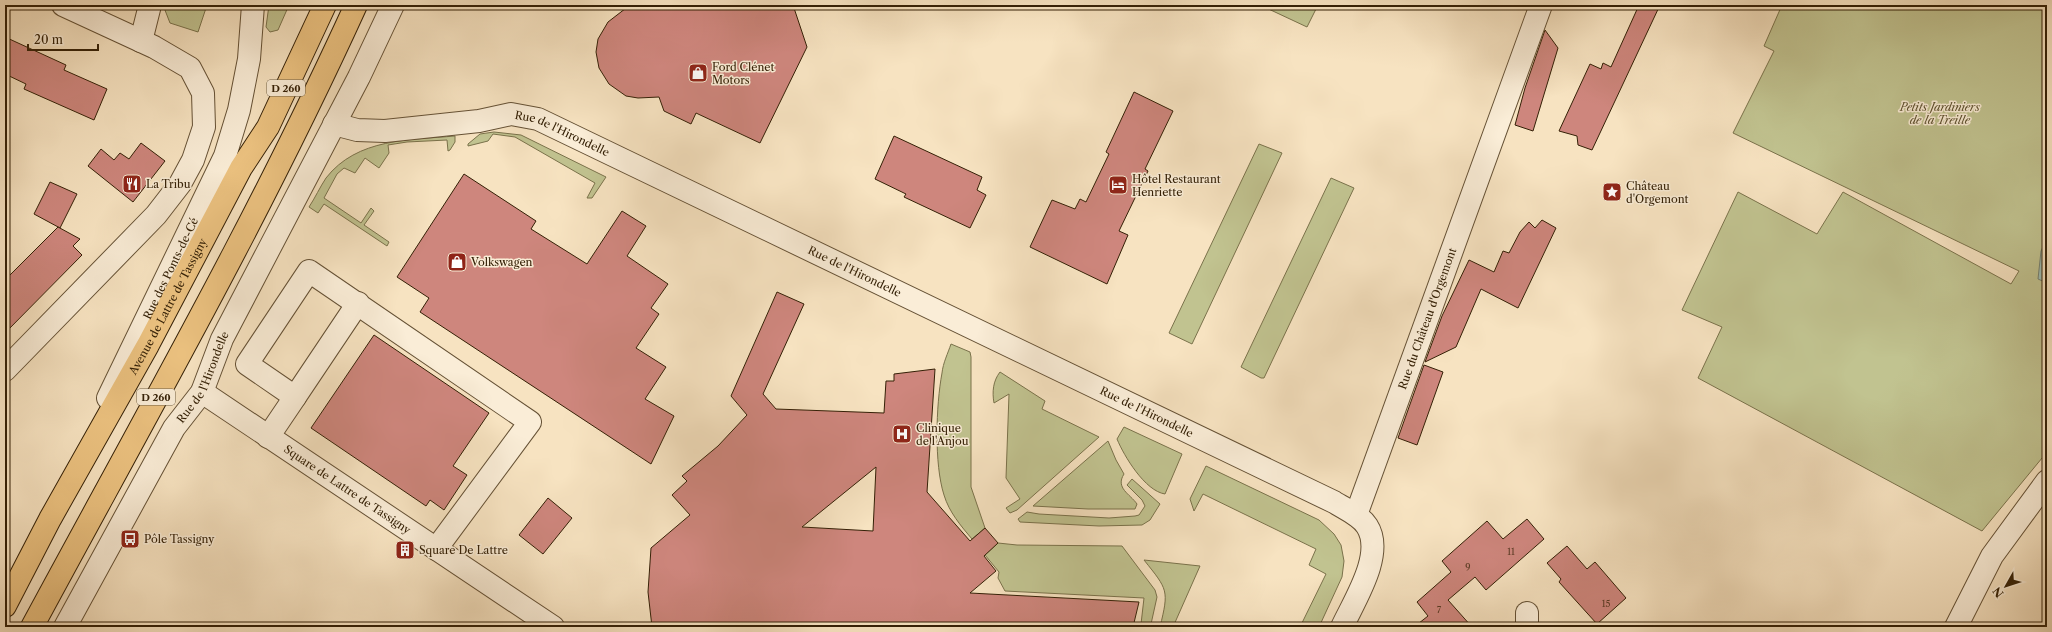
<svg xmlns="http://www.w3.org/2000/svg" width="2052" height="632" font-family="'Libre Caslon Text',serif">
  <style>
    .green { fill: #c1c390; stroke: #7a724b }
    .water { fill: #9dbeb6; stroke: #737f70 }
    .building { fill: #ce867d; stroke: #342006; fill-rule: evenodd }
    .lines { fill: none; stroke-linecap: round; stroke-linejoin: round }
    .minor-casing { stroke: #655135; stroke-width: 24 }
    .major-casing { stroke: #342006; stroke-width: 24 }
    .minor { stroke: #faedd7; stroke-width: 22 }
    .major { stroke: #ecc280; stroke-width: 22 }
    .labels { text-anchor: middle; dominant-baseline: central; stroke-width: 3; stroke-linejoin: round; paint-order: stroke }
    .number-label { font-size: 9px; fill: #5a3a24 }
    .shield { fill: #faedd7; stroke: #6f5e45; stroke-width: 1 }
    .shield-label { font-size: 10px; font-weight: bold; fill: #342006 }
    .poi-label { font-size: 11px; fill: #342006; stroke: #faedd7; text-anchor: start }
    .park-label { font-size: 11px; font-style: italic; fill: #5e512f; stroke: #faedd7 }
    .street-label { font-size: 11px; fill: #342006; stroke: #faedd7 }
  </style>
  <rect width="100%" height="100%" fill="#f7e3c1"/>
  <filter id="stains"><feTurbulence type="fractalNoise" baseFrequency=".005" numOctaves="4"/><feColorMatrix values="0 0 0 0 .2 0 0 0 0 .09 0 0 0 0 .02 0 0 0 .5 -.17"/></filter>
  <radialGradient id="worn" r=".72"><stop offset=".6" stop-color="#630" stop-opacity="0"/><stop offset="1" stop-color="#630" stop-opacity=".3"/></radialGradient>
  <g class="green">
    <polygon points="163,5 207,5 198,32 170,23"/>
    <polygon points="269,5 289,5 278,30 270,32 266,27"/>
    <polygon points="1260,5 1318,5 1307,27"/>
    <polygon points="1782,5 2047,5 2047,452 1982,531 1698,378 1722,327 1682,310 1738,192 1817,234 1843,192 2011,284 2019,271 1733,133 1774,51 1764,46"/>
    <polygon points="494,132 521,135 606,177 592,198 587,198 595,183 515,137 493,134 488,141 468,146 468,144 480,134"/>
    <path d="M 455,136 L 455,142 L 450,150 L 448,151 L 447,140 L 407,142 L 388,145 L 389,153 L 379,168 L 365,158 L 355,173 L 344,168 L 337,174 L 324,198 L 361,223 L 371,208 L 374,211 L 364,225 L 389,242 L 387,246 L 324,204 L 318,213 L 309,207 C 315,198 320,187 326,178 C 357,138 410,140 455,136 Z"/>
    <polygon points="1259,144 1282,153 1192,344 1190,343 1169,333"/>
    <polygon points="1331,178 1354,188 1264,378 1261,378 1241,367"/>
    <path d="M 951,344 L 970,352 L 971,357 L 971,487 L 985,528 L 972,539 C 961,526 949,512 944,495 C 934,464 936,405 942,373 C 943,363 948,353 951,344 Z"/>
    <path d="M 1000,372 L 1045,401 L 1042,409 L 1099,437 L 1017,510 L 1010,513 L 1006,508 L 1020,499 L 1006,478 L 1009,394 L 994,403 C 992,392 993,381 1000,372 Z"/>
    <path d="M 1124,427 L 1182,454 L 1165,494 C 1145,491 1124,456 1117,439 Z"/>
    <path d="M 1108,441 L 1116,460 L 1124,474 C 1115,488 1130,494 1137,504 L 1135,509 L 1088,509 L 1033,506 Z"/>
    <polygon points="1206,466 1319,520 1334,534 1341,545 1344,561 1342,577 1319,627 1300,627 1326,574 1309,565 1316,549 1203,494 1194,511 1190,499"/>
    <polygon points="1132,479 1160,504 1150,520 1142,525 1099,526 1020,522 1018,519 1027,512 1039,514 1109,518 1135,516 1139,515 1145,506 1142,500 1127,485"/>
    <polygon points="998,543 1017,545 1122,546 1155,590 1157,597 1151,624 1145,626 1141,624 1144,598 1005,591 998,578 999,572 985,555"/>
    <path d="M 1144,560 L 1200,566 L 1173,627 L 1160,627 C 1169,590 1168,590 1144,560 Z"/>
  </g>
  <polygon class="water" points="2047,239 2047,283 2038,279 2041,251"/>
  <g class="building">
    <polygon points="630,5 793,5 807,47 760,143 696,113 691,124 664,111 659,97 638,98 626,96 609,84 599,68 596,52 598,39 608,22"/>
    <polygon points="1639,5 1660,5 1592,150 1578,145 1577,136 1559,131 1590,64 1601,69 1603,63 1611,67"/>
    <polygon points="1545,30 1558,48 1533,131 1515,125 1525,88"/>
    <polygon points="5,37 66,65 64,70 107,89 94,120 24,89 26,84 5,74"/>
    <polygon points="1134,92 1173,111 1145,169 1148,171 1119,231 1128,235 1107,284 1030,247 1052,200 1075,209 1080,199 1086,202 1109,154 1106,152"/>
    <polygon points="894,136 982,177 977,190 986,195 970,228 904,197 906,194 875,179"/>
    <polygon points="141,143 165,161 133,202 88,166 101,149 114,160 120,153 129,159"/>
    <polygon points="464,174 536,221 531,229 587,264 622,211 646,226 627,256 668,284 651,308 659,314 636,348 666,367 645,399 674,416 651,464 420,312 429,298 397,277"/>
    <polygon points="50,182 77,194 60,228 34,214"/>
    <polygon points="1542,220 1556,228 1518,308 1481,289 1456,347 1425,362 1442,316 1469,260 1494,272 1503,251 1509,253 1520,232 1529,222 1535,228"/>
    <polygon points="58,227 80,239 73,246 82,255 5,333 5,280"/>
    <path d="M 777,292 L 804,304 L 763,394 L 776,409 L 884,413 L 886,381 L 894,381 L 894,374 L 935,369 L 927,492 L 970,541 L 985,528 L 998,543 L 984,556 L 996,571 L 970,593 L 1139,602 L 1133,627 L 652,627 L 648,592 L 651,548 L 690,515 L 672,495 L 687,481 L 682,476 L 718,446 L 747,415 L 731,396 ZM 876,467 L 873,531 L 802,527 Z"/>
    <polygon points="374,335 489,413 453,466 467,475 444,510 430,500 426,506 311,428"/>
    <polygon points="1424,365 1443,372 1417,445 1398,438"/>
    <polygon points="548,498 572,518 543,554 519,535"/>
    <polygon points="1527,519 1544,539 1486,590 1475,577 1448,600 1472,627 1414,627 1428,616 1417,602 1451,572 1442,561 1487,521 1503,539"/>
    <polygon points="1567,546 1587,569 1595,562 1626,598 1597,624 1559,582 1561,579 1547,563"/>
  </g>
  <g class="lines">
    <defs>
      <g id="minor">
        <polyline points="141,41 150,5"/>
        <path id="s1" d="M 334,124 L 357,130 L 385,131 L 479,121 L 511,114 L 538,119 L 1334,502 C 1345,509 1360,515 1367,526 C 1385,554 1354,601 1342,627"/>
        <polyline points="5,370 156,215 180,184 193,160 204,127 203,93 190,68 154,47 63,5"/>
        <path id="s2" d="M 202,392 L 553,627"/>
        <polyline points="295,397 358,303"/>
        <path id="s3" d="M 108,398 L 225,156 L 239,110 L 249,59 L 253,5"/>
        <polyline points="268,437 295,397 247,364 309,271 530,422 436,549"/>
        <path id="s4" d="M 1356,515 L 1541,5"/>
        <path id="s5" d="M 65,627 L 174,428 L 202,392 L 222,339 L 359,77 L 393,5"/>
        <polyline points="1527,627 1527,613"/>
        <polyline points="1956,627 1992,556 2047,481"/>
      </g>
      <g id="major">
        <path id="s6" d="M 5,606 L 50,519 L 148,345 L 241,168 L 268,127 L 325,5"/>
        <path d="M 32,627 C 143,421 259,218 356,5"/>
      </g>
    </defs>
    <use href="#minor" class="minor-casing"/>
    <use href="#major" class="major-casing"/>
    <use href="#minor" class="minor"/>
    <use href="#major" class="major"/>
  </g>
  <defs>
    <symbol id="shop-square" viewBox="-11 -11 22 22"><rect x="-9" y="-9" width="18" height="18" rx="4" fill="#8f2418" stroke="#faedd7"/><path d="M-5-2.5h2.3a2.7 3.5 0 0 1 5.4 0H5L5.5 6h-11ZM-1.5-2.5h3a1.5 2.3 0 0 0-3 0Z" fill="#fff"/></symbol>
    <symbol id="restaurant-square" viewBox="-11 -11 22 22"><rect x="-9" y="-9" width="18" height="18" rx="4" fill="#8f2418" stroke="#faedd7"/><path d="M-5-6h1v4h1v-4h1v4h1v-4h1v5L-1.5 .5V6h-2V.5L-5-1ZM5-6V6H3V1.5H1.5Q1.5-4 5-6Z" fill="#fff"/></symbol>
    <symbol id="hotel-square" viewBox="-11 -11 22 22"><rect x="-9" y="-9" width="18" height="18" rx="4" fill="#8f2418" stroke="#faedd7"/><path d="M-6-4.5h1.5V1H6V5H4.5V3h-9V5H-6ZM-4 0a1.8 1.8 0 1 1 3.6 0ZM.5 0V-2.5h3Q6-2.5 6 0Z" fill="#fff"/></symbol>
    <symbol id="sight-square" viewBox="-11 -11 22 22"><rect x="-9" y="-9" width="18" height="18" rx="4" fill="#8f2418" stroke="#faedd7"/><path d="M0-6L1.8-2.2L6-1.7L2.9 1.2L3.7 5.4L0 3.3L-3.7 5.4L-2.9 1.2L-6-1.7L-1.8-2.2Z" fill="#fff"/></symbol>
    <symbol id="hospital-square" viewBox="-11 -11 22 22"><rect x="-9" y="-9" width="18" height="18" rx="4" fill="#8f2418" stroke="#faedd7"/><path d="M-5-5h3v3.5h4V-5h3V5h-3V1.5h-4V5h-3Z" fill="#fff"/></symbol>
    <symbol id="bus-square" viewBox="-11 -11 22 22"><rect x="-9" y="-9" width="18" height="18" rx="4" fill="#8f2418" stroke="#faedd7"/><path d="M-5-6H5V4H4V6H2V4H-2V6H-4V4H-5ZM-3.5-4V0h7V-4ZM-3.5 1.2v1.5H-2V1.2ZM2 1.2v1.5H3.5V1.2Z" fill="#fff"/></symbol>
    <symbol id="building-square" viewBox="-11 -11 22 22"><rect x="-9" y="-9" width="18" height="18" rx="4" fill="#8f2418" stroke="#faedd7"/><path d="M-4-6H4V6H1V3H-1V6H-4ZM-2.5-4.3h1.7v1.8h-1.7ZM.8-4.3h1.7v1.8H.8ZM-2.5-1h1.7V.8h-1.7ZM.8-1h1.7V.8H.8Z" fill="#fff"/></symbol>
  </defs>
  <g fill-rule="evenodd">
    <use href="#shop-square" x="687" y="62" width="22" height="22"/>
    <use href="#restaurant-square" x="121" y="173" width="22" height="22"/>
    <use href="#hotel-square" x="1107" y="174" width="22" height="22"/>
    <use href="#sight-square" x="1601" y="181" width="22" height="22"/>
    <use href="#shop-square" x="446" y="251" width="22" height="22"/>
    <use href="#hospital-square" x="891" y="423" width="22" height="22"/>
    <use href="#bus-square" x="119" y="528" width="22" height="22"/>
    <use href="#building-square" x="394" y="539" width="22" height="22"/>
  </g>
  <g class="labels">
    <g class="number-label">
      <text x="1511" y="551">11</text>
      <text x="1468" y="566">9</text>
      <text x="1606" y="603">15</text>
      <text x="1439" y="609">7</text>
    </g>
    <g class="shield">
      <rect x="267" y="80" width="38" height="16" rx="3"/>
      <rect x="137" y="389" width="38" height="16" rx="3"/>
    </g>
    <g class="shield-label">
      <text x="286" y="88">D 260</text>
      <text x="156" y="397">D 260</text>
    </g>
    <g class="poi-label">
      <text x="712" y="67">Ford Clénet<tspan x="712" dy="13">Motors</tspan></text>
      <text x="1132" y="179">Hôtel Restaurant<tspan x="1132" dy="13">Henriette</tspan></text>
      <text x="146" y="184">La Tribu</text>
      <text x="1626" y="186">Château<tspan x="1626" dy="13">d'Orgemont</tspan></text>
      <text x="471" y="262">Volkswagen</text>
      <text x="916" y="428">Clinique<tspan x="916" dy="13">de l'Anjou</tspan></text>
      <text x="144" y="539">Pôle Tassigny</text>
      <text x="419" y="550">Square De Lattre</text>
    </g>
    <g class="park-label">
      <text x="1940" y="107">Petits Jardiniers<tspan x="1940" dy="13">de la Treille</tspan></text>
    </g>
    <g class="street-label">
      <text stroke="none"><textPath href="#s1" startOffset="234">Rue de l'Hirondelle</textPath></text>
      <text stroke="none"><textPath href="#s3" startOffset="144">Rue des Ponts-de-Cé</textPath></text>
      <text stroke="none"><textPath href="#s1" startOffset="558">Rue de l'Hirondelle</textPath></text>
      <text stroke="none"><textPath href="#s6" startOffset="341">Avenue de Lattre de Tassigny</textPath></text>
      <text stroke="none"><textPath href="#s4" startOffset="209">Rue du Château d'Orgemont</textPath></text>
      <text stroke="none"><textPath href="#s5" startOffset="286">Rue de l'Hirondelle</textPath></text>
      <text stroke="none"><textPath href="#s1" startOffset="882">Rue de l'Hirondelle</textPath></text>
      <text stroke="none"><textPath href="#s2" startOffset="175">Square de Lattre de Tassigny</textPath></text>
    </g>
  </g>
  <rect width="2052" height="632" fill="none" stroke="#f7e3c1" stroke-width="20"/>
  <rect x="6" y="6" width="2040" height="620" fill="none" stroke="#342006" stroke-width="2"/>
  <rect x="10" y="10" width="2032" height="612" fill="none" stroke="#342006"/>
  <g transform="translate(2006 586) rotate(231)" stroke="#faedd7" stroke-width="3" paint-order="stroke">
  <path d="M0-3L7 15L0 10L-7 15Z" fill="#342006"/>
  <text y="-6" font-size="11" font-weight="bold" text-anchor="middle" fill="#342006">N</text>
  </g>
  <path d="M28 44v6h70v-6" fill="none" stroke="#342006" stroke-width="2"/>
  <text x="34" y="44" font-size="12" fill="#342006" stroke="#faedd7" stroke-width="3" paint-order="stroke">20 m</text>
  <rect width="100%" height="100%" filter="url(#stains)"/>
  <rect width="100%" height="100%" fill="url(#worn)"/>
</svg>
